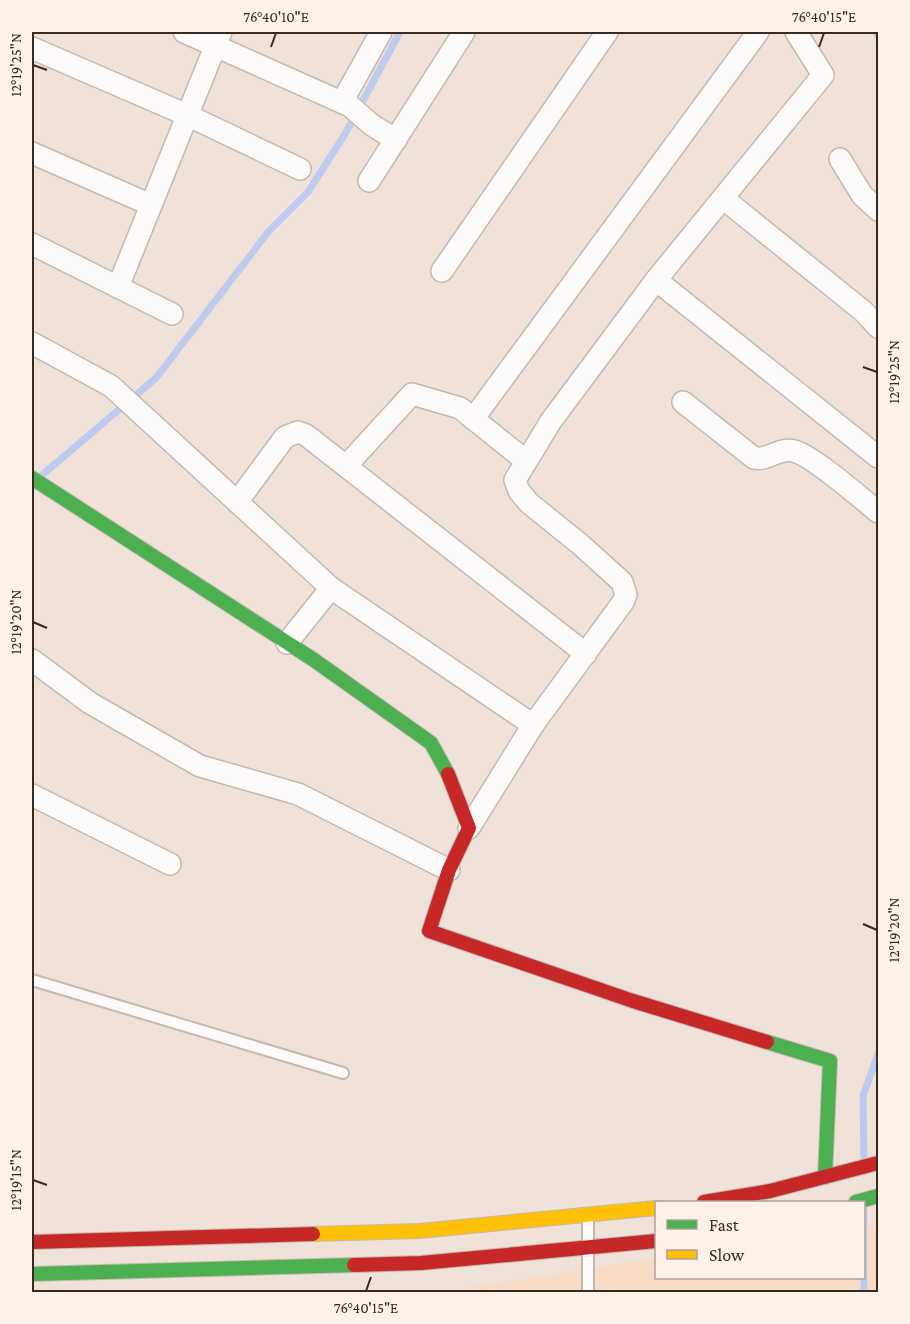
<svg xmlns="http://www.w3.org/2000/svg" width="910" height="1324" font-family="'Crimson Pro',serif">
  <style>
    .built { fill: #f8dcc8 }
    .lines { fill: none; stroke-linecap: round; stroke-linejoin: round }
    .stream { stroke: #becbee; stroke-width: 7 }
    .lane-casing { stroke: #c5b8af; stroke-width: 14 }
    .street-casing { stroke: #c5b8af; stroke-width: 24 }
    .fast-casing { stroke: #c5b8af; stroke-width: 16 }
    .slow-casing { stroke: #c5b8af; stroke-width: 16 }
    .jam-casing { stroke: #c5b8af; stroke-width: 16 }
    .lane { stroke: #fdfbf9; stroke-width: 10 }
    .street { stroke: #fdfbf9; stroke-width: 21 }
    .fast { stroke: #4caf50; stroke-width: 14 }
    .slow { stroke: #ffc107; stroke-width: 14 }
    .jam { stroke: #c62828; stroke-width: 14 }
    .ticks { fill: none; stroke: #372a21; stroke-width: 2 }
    .neatline { fill: none; stroke: #372a21; stroke-width: 2 }
    .ticks-label { font-size: 15px; text-anchor: middle; fill: #372a21 }
  </style>
  <rect width="100%" height="100%" fill="#f0e2d8"/>
  <polygon class="built" points="878,1224 878,1292 452,1292 453,1290 656,1258 656,1278 864,1278 864,1226"/>
  <g class="lines">
    <g class="stream">
      <polyline points="876,32 878,36"/>
      <polyline points="41,476 156,378 269,231 308,192 345,134 400,32"/>
      <polyline points="864,1160 863,1096 878,1054"/>
      <polyline points="864,1207 864,1292"/>
    </g>
    <defs>
      <g id="lane">
        <polyline points="32,980 343,1073"/>
        <polyline points="588,1292 588,1216"/>
      </g>
      <g id="street">
        <polyline points="184,32 350,106 372,125 396,140"/>
        <polyline points="32,48 187,115 300,169"/>
        <polyline points="342,102 381,32"/>
        <polyline points="32,153 151,205"/>
        <polyline points="840,159 862,195 878,210"/>
        <polyline points="369,181 464,32"/>
        <polyline points="724,199 863,311 878,327"/>
        <polyline points="32,244 172,314"/>
        <polyline points="442,271 607,32"/>
        <polyline points="656,280 878,457"/>
        <polyline points="118,287 221,32"/>
        <polyline points="32,343 111,386 331,588 533,725"/>
        <path d="M 683,402 L 754,458 C 769,461 778,447 794,451 C 813,456 861,498 878,512"/>
        <polyline points="473,419 758,32"/>
        <polyline points="346,466 412,394 460,408 526,461"/>
        <polyline points="237,502 285,437 298,432 306,435 586,654"/>
        <polyline points="287,643 331,588"/>
        <polyline points="32,660 90,703 200,766 298,794 449,870"/>
        <polyline points="32,795 170,864"/>
        <polyline points="469,828 533,725 623,602 626,595 622,582 581,545 529,503 519,491 515,480 551,421 656,280 823,75 796,32"/>
      </g>
      <g id="fast">
        <polyline points="32,478 314,660 431,743 448,774"/>
        <polyline points="767,1042 830,1061 825,1177"/>
        <polyline points="856,1202 878,1196"/>
        <polyline points="32,1274 354,1265"/>
      </g>
      <polyline id="slow" points="313,1234 419,1231 656,1208"/>
      <g id="jam">
        <polyline points="448,774 469,828 449,870 429,931 633,1001 767,1042"/>
        <polyline points="704,1202 770,1191 878,1163"/>
        <polyline points="32,1242 313,1234"/>
        <polyline points="354,1265 421,1263 656,1241"/>
      </g>
    </defs>
    <use href="#lane" class="lane-casing"/>
    <use href="#street" class="street-casing"/>
    <use href="#fast" class="fast-casing"/>
    <use href="#slow" class="slow-casing"/>
    <use href="#jam" class="jam-casing"/>
    <use href="#lane" class="lane"/>
    <use href="#street" class="street"/>
    <use href="#fast" class="fast"/>
    <use href="#slow" class="slow"/>
    <use href="#jam" class="jam"/>
  </g>
  <path class="ticks" d="M 271,47 L 276,33M 819,47 L 824,33M 33,65 L 47,70M 863,367 L 877,372M 33,622 L 47,628M 863,924 L 877,930M 33,1180 L 47,1185M 366,1291 L 371,1277"/>
  <rect width="910" height="1324" fill="none" stroke="#fef1e8" stroke-width="66"/>
  <rect x="655" y="1201" width="210" height="78" fill="#fef1e8" stroke="#aea198" stroke-width="1.5"/>
  <rect x="667" y="1220" width="30" height="9" fill="#4caf50" stroke="#aea198" stroke-width="1.5"/>
  <text x="709" y="1231" font-size="18" fill="#372a21">Fast</text>
  <rect x="667" y="1250" width="30" height="9" fill="#ffc107" stroke="#aea198" stroke-width="1.5"/>
  <text x="709" y="1261" font-size="18" fill="#372a21">Slow</text>
  <rect x="33" y="33" width="844" height="1258" class="neatline"/>
  <g class="ticks-label">
    <text x="276" y="22">76°40'10"E</text>
    <text x="824" y="22">76°40'15"E</text>
    <text transform="translate(16 65) rotate(-90)" y="5">12°19'25"N</text>
    <text transform="translate(894 372) rotate(-90)" y="5">12°19'25"N</text>
    <text transform="translate(16 622) rotate(-90)" y="5">12°19'20"N</text>
    <text transform="translate(894 930) rotate(-90)" y="5">12°19'20"N</text>
    <text transform="translate(16 1180) rotate(-90)" y="5">12°19'15"N</text>
    <text x="366" y="1313">76°40'15"E</text>
  </g>
</svg>
